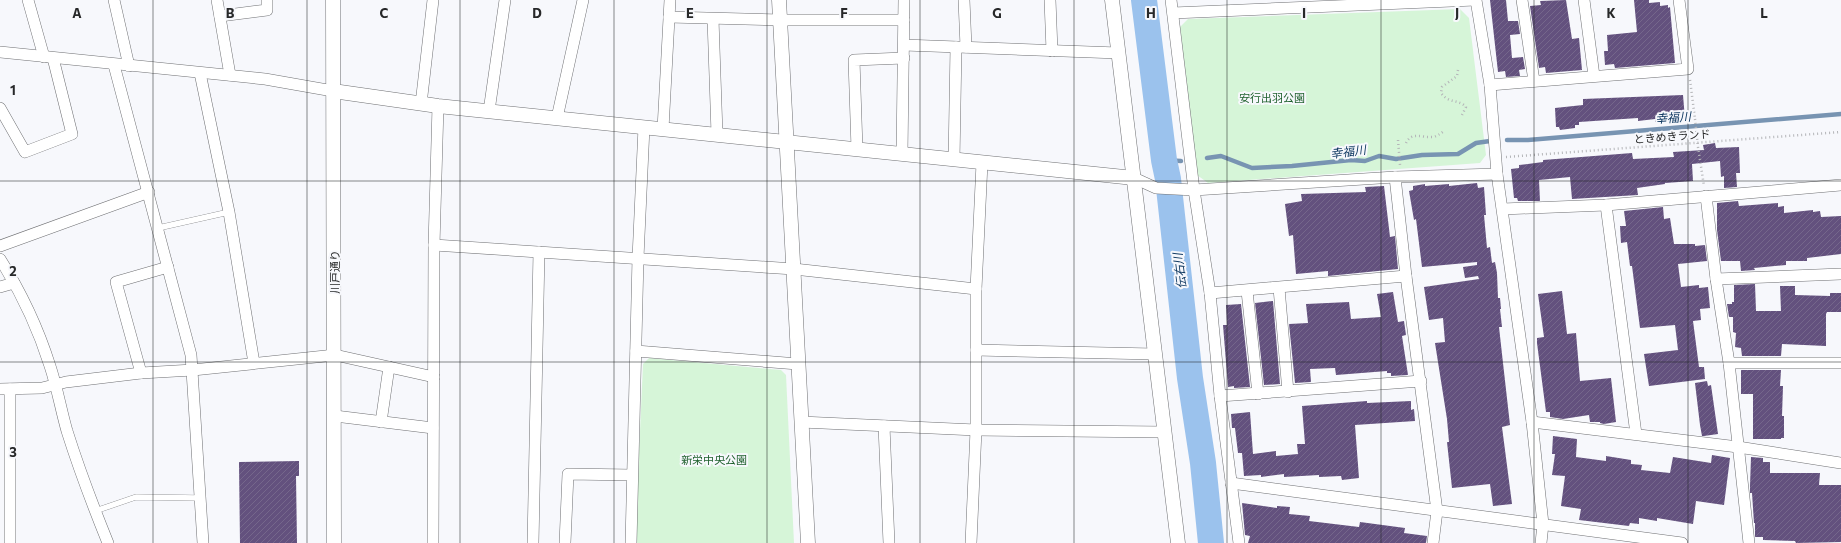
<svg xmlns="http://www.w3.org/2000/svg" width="1841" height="543" font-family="Commissioner,'Noto Sans JP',sans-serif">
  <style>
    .park { fill: #d6f5d8 }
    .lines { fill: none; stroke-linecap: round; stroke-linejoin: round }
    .stream { stroke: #7894b2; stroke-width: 4.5 }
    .river { stroke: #9bc2ed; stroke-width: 26 }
    .building { fill: url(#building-hatch) }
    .service-casing { stroke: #6f7073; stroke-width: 6 }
    .minor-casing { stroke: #6f7073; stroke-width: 12 }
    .tertiary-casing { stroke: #6f7073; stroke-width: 15 }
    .path { stroke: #b4b5b8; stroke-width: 2.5; stroke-dasharray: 1 3; stroke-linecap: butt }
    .service { stroke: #fff; stroke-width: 5.5 }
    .minor { stroke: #fff; stroke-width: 11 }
    .tertiary { stroke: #fff; stroke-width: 14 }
    .path-bridge { stroke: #b4b5b8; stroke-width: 2.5; stroke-dasharray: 1 3; stroke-linecap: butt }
    .grid { fill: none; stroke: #272829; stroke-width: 1; stroke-opacity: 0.55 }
    .labels { text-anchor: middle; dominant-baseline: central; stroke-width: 4; stroke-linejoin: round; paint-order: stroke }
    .park-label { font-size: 11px; fill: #20612e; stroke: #f7f8fc }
    .street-label { font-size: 11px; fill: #272829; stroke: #f7f8fc }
    .water-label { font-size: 12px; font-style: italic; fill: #113a62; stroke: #f7f8fc }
    .grid-label { font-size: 13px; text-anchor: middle; font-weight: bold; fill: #272829; stroke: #f7f8fc; stroke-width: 4; stroke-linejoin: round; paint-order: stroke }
  </style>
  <defs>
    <pattern id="building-hatch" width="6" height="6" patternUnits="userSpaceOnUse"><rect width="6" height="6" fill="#63517e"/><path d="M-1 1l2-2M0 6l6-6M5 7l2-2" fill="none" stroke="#75678b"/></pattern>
  </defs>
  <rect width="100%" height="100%" fill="#f7f8fc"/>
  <g class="park">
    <polygon points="1460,9 1469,18 1486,155 1480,163 1208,183 1197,175 1180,27 1188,19"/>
    <polygon points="649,358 781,370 786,375 794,543 635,543 643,364"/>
  </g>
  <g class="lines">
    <g class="stream">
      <polyline points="1507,140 1528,140 1841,114"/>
      <polyline points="1207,158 1221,156 1252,168 1292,166 1351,160 1365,161 1379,156 1396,159 1422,155 1458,154 1476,143 1490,141"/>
      <polyline points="1164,160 1181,161"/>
    </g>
    <polyline class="river" points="1144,0 1164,160 1168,179 1190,378 1203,463 1211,543"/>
  </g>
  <g class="building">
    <polygon points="1490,0 1506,0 1508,21 1518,21 1520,34 1510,35 1512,58 1523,57 1525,69 1519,70 1520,76 1506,77 1505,71 1498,72"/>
    <polygon points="1566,0 1572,39 1579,38 1582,70 1546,73 1545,67 1539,68 1530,6 1541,5 1540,1"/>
    <polygon points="1634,0 1649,0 1649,3 1660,2 1660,6 1668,5 1668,8 1670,7 1675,63 1615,68 1614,64 1605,65 1604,51 1608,51 1607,35 1637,32"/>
    <polygon points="1683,95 1685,119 1655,122 1655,119 1638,121 1638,118 1579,122 1579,125 1575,125 1575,128 1560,130 1559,127 1556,127 1555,108 1583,105 1583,99"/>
    <polygon points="1715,143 1716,148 1739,147 1740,173 1736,173 1737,187 1724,188 1724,176 1721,177 1720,161 1692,164 1693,181 1665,183 1665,184 1637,188 1638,195 1572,199 1570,177 1539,180 1540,201 1518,201 1517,198 1514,198 1511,169 1519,168 1519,165 1543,162 1543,160 1632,153 1633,159 1674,157 1673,152 1704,150 1703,145"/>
    <polygon points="1477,183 1478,188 1484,187 1486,215 1484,215 1487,248 1490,247 1492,263 1495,262 1497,273 1498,298 1500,298 1501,309 1500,309 1502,327 1499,327 1503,363 1510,425 1502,427 1512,504 1493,506 1490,484 1452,488 1447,442 1449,442 1447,419 1435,343 1445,342 1443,318 1429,320 1424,287 1479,279 1478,276 1465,278 1463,267 1477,265 1477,262 1422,267 1416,219 1414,220 1409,191 1413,190 1413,186 1425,184 1425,186 1449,184 1449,186"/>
    <polygon points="1384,186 1390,237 1395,236 1398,269 1328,276 1328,271 1296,274 1293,235 1289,236 1285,204 1302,201 1301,194 1366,192 1365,187"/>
    <polygon points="1738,201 1739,206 1778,203 1778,207 1784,206 1784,213 1813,210 1813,212 1820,211 1821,217 1841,216 1841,254 1807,258 1807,261 1786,261 1786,265 1754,268 1755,270 1741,271 1740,261 1721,261 1717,230 1717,203"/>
    <polygon points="1663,207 1664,219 1670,218 1674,244 1695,244 1695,246 1705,245 1707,261 1678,264 1681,287 1699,285 1699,288 1708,287 1710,308 1700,309 1701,320 1693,321 1699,367 1704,367 1705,379 1649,386 1644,354 1678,350 1675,325 1640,328 1632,266 1630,266 1627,242 1621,243 1620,226 1626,226 1624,211"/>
    <polygon points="1755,284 1756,311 1781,311 1780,286 1795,286 1795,295 1830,296 1830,293 1841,293 1841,312 1827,312 1826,314 1826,346 1782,344 1781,356 1742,356 1741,348 1735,347 1736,333 1733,332 1733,317 1729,317 1727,304 1732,304 1732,302 1734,302 1734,285"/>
    <polygon points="1562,291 1567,334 1576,333 1580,381 1611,378 1616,422 1604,424 1600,423 1600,422 1590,422 1589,415 1563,419 1550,417 1550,412 1546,412 1537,343 1537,338 1544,337 1538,294"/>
    <polygon points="1393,292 1398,322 1404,321 1406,335 1402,336 1408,375 1391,376 1391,373 1387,373 1387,371 1336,375 1335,368 1310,369 1311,382 1295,383 1289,324 1308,323 1306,304 1349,302 1351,319 1381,317 1377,294"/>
    <polygon points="1273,301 1280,384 1264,385 1255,303"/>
    <polygon points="1241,304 1250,387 1234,388 1234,386 1228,387 1223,325 1227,325 1226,305"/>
    <polygon points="1741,370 1781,370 1780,386 1783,386 1782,416 1784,416 1784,438 1781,438 1781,439 1753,439 1753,394 1741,394"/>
    <polygon points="1707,381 1708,386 1711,385 1718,434 1704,436 1702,436 1700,425 1695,383"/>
    <polygon points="1367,401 1367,403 1411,401 1411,410 1414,409 1415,421 1355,425 1359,478 1342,480 1341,476 1319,477 1319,475 1284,477 1284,474 1261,477 1261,475 1244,476 1242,453 1238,453 1235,428 1232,428 1231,414 1250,412 1253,454 1276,451 1276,456 1298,454 1297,444 1305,444 1302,406"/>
    <polygon points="1553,436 1577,439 1576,457 1606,461 1606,456 1631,460 1631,464 1642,465 1641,470 1670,473 1673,457 1711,463 1712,455 1730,458 1724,505 1696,501 1693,524 1657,518 1657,521 1639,518 1639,524 1630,523 1629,526 1579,520 1581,509 1561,506 1565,476 1552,475 1555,454 1552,454"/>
    <polygon points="1751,457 1763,458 1763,462 1770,462 1770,473 1820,473 1819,485 1841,485 1841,542 1796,543 1795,541 1763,540 1763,537 1755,537 1755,523 1754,523 1752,493 1750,493 1750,486"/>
    <polygon points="299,461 299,476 296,476 297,543 240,543 239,462"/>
    <polygon points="1242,503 1277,508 1277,506 1290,507 1289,514 1310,516 1309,521 1359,527 1360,522 1405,528 1404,533 1427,536 1426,543 1248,543 1250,536 1245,535"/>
  </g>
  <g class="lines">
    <defs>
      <g id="service">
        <polyline points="158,228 229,212"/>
        <polyline points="95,511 136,497 200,498"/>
      </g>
      <g id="minor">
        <polyline points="28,0 44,57"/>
        <polyline points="114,0 129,66"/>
        <polyline points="217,0 230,75"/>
        <polyline points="964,0 966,47"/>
        <polyline points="1050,0 1052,51"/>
        <polyline points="1171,0 1194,190 1210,293 1220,396 1239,543"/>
        <polyline points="1476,0 1490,85 1497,174 1532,422 1543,524 1541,543"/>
        <polyline points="1522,0 1534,81"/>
        <polyline points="1584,0 1594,76"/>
        <polyline points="1173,13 1475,0"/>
        <polyline points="220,16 267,10 267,0"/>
        <polyline points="669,17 780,20 904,20"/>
        <polyline points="713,19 717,134"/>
        <polyline points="904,45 1118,53"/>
        <polyline points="0,52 265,79 333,91"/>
        <polyline points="114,65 191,355 203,543"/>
        <polyline points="200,73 229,212 254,363"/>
        <polyline points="1490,85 1688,69 1679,0"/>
        <polyline points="421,104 433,0"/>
        <polyline points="0,108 25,152 72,134 53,58"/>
        <polyline points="489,111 505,0"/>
        <polyline points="557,118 583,0"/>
        <polyline points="663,129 670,0"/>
        <polyline points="857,149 854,60 904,58"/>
        <polyline points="902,154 904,0"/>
        <polyline points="954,160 956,47"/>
        <polyline points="1395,177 1406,276 1437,511 1433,543"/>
        <polyline points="1134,178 1156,188 1194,190 1395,177 1497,174"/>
        <polyline points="1706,196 1716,279 1729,363 1749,543"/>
        <polyline points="1606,205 1636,434"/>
        <polyline points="1503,209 1606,205 1841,185"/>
        <polyline points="434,245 794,269 976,289"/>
        <polyline points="0,246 149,192"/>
        <path d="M 0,259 C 21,292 38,328 50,366 C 57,387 61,410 67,431 C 79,469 93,506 108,543"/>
        <polyline points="1716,279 1841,274"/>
        <polyline points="0,287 14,283"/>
        <polyline points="1279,288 1288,392"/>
        <polyline points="1247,291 1258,394"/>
        <polyline points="1210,293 1406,276"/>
        <polyline points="976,350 1154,354"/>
        <polyline points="636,351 798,364"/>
        <polyline points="1729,363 1841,363"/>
        <polyline points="141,373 116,282 168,267"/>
        <polyline points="0,389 42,388 66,382 141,373 193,370 335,355 434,377"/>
        <polyline points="1220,396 1421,381"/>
        <polyline points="335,416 433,428"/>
        <polyline points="381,422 389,367"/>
        <polyline points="801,422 976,430 1164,432"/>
        <polyline points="1532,422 1738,447 1841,463"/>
        <polyline points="884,426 889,543"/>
        <polyline points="1231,483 1682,543"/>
        <polyline points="10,542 10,389"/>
        <polyline points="433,543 434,245 438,106"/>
        <polyline points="533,543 539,252"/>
        <polyline points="565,543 568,474 632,475"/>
        <polyline points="631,543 638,258 644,127"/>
        <polyline points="971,543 976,430 976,289 982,163"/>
      </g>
      <g id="tertiary">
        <polyline points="333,0 334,543"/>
        <polyline points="779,0 808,543"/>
        <polyline points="1112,0 1178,543"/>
        <polyline points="333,91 438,106 1134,178"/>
      </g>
    </defs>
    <use href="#service" class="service-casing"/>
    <use href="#minor" class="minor-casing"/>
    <use href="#tertiary" class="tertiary-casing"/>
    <g class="path">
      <path d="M 1458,70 L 1457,76 L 1442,87 L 1441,93 C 1449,104 1459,99 1466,107 L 1462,115"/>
      <polyline points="1690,80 1695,119"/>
      <polyline points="1398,140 1400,165"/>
      <path d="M 1406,143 C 1412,131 1422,138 1433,137 C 1437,136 1440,134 1444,131"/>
      <polyline points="1698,147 1704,186"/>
      <polyline points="1506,157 1841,132"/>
    </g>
    <use href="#service" class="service"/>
    <use href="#minor" class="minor"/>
    <use href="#tertiary" class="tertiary"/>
    <polyline class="path-bridge" points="1695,119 1698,147"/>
  </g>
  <path class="grid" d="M 153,0 L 153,543M 307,0 L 307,543M 460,0 L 460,543M 614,0 L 614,543M 767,0 L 767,543M 920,0 L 920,543M 1074,0 L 1074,543M 1227,0 L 1227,543M 1381,0 L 1381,543M 1534,0 L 1534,543M 1688,0 L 1688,543M 0,181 L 1841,181M 0,362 L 1841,362"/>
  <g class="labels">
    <g class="park-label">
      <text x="1272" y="97">安行出羽公園</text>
      <text x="714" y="459">新栄中央公園</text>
    </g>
    <g class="street-label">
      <text transform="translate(1672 136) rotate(-4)">ときめきランド</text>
      <text transform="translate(334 272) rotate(-90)">川戸通り</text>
    </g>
    <g class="water-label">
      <text transform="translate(1673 117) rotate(-4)">幸福川</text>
      <text transform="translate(1348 151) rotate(-7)">幸福川</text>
      <text transform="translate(1179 271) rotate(-97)">伝右川</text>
    </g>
  </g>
  <g class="grid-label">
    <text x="77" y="18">A</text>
    <text x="230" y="18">B</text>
    <text x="384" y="18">C</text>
    <text x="537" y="18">D</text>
    <text x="690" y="18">E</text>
    <text x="844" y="18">F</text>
    <text x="997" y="18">G</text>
    <text x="1151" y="18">H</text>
    <text x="1304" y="18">I</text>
    <text x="1457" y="18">J</text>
    <text x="1611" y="18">K</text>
    <text x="1764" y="18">L</text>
    <text x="13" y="95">1</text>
    <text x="13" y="276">2</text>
    <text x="13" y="457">3</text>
  </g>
</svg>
